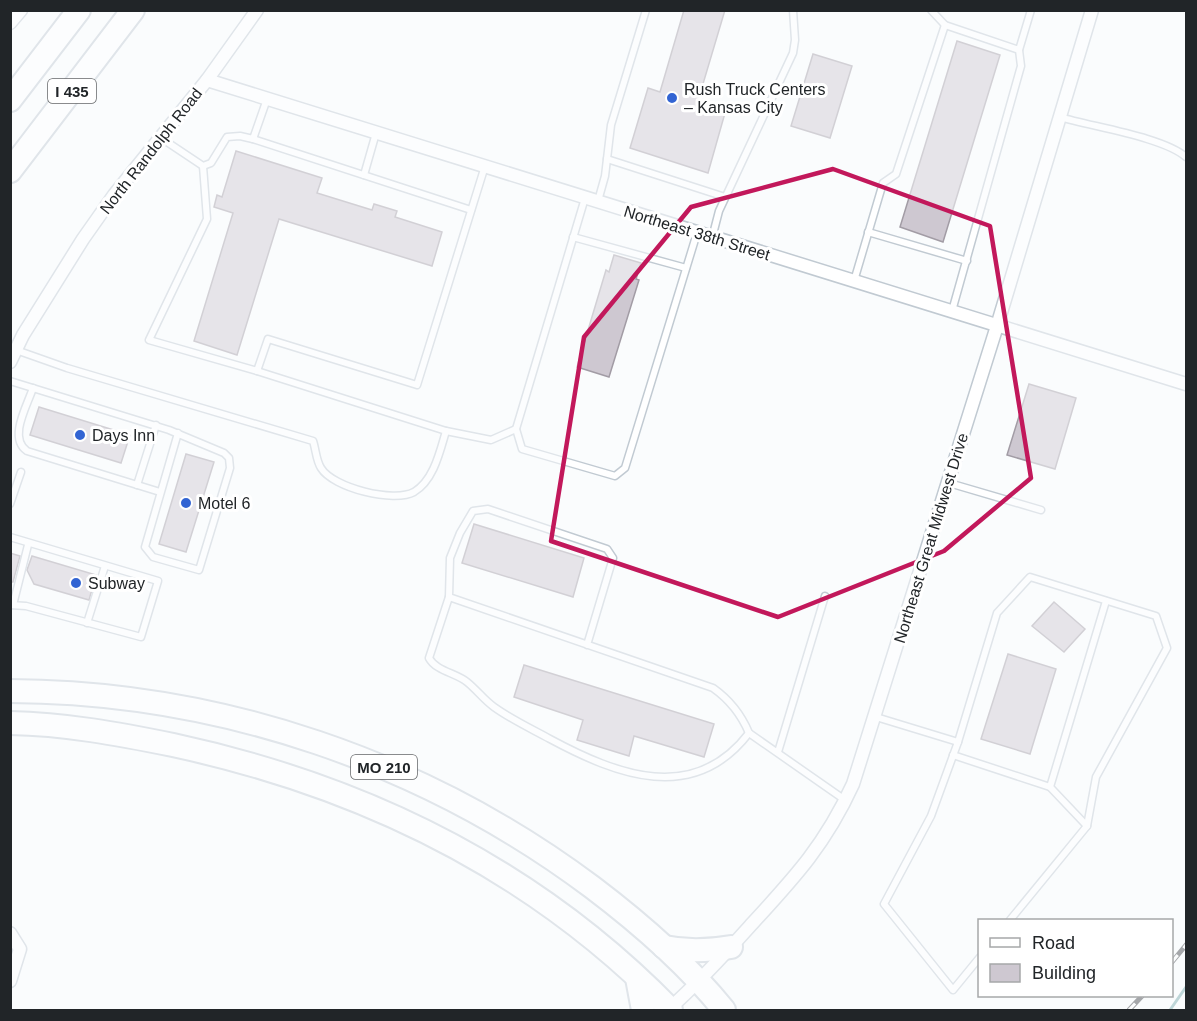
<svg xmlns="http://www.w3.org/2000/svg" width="1197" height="1021" font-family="Helvetica,sans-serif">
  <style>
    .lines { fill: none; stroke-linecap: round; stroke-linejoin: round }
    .stream { stroke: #77a9ab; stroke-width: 3 }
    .building { fill: #cec8d1; stroke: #a29ca5; stroke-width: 1.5 }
    .lane-casing { stroke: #c1cad2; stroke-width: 9 }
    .street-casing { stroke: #c1cad2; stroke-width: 15 }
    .highway-casing { stroke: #c1cad2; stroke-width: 26 }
    .lane { stroke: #fff; stroke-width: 6 }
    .street { stroke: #fff; stroke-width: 12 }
    .highway { stroke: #fff; stroke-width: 22 }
    .rail-casing { stroke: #3f4245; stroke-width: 5 }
    .rail { stroke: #fff; stroke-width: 3; stroke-dasharray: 9; stroke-linecap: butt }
    .marked { fill: none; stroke: #c2185b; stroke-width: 4.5; stroke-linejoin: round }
    .poi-dot { fill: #3264d3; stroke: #fff; stroke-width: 2 }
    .labels { text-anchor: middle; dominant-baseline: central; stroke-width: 6; stroke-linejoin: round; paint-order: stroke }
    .shield { fill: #fff; stroke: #646668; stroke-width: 1.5 }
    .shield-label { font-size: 15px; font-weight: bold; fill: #212528 }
    .poi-label { font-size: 16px; fill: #212528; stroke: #fff; text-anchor: start }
    .street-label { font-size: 16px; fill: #212528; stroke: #fff }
  </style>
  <rect width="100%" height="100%" fill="#fafcfd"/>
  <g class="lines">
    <polyline class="stream" points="1170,1010 1186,987"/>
  </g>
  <g class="building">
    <polygon points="684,10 725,10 697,104 725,113 708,173 630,148 648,88 660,92"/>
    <polygon points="957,41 1000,55 943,242 900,227"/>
    <polygon points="813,54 852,66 830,138 791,126"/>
    <polygon points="236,151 322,178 317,193 372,210 374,204 397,211 395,217 442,232 432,266 279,219 237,355 194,341 233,213 214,207 217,195 222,197"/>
    <polygon points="614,255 641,263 636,279 639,280 609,377 577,367 606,270 609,272"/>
    <polygon points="1029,384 1076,398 1055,469 1007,455"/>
    <polygon points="39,407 130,435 121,463 30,435"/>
    <polygon points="186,454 214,462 186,552 159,544"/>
    <polygon points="474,524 584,558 573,597 462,563"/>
    <polygon points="10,553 20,556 13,582 10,582"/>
    <polygon points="32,556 96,575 89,600 34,584 27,570"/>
    <polygon points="1054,602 1085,629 1064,652 1032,626"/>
    <polygon points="1008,654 1056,669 1030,754 981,739"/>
    <polygon points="524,665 714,724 704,757 634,736 629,756 577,740 583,720 514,697"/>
  </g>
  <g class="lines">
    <defs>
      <g id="lane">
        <polyline points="931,10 945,25"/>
        <polyline points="1019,50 1031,10"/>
        <path d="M 1060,117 C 1093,127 1163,137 1186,157"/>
        <polyline points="161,138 203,166 211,163 227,137 240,136 253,139 471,210"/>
        <polyline points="253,139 267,99"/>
        <polyline points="607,159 725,197"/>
        <polyline points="203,166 207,219 149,340 257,371 268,339 417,385 485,166"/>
        <polyline points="364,175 376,133"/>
        <polyline points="585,198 516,429 522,449 615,476 625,468 697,233"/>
        <polyline points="598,201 605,176 611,125 646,10"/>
        <polyline points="868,232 967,261"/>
        <polyline points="573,237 686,268"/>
        <polyline points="712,238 719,211 793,53 795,40 793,10"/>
        <polyline points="854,281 883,183 896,174 945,25 1019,50 1021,66 952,311"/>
        <path d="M 16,350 L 67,368 L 313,441 C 316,450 316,460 321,468 C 333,488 394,503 414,492 C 434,480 440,451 446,431 L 257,371"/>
        <polyline points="10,381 169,430 224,453 229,458 230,468 199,570 153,557 145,547 178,433"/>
        <path d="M 33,388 C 27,406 8,438 27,451 L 160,492"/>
        <polyline points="446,431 491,440 516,429"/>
        <polyline points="949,483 1041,510"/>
        <polyline points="137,485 156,425"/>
        <polyline points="10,504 21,472"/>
        <polyline points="10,537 158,581 141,637 26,606 10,605"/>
        <path d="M 449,597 L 429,658 C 436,671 456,673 467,682 C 477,690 484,700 494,707 C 512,720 532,729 550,739 C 617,775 694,805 749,733"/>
        <polyline points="13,605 28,545"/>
        <polyline points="87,623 105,566"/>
        <path d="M 587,645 L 613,558 L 607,549 L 488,509 L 473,511 L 460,533 L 450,558 L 449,597 L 713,688 C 730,700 741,714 749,733 L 845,800"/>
        <polyline points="876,717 958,742"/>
        <polyline points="778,752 825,596"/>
        <polyline points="953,755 1050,787 1106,601"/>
        <polyline points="1050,787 1087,826"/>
        <polyline points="980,957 953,990 884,904 931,816 958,742 997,613 1030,577 1156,616 1167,648 1096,777 1087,826 1010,920"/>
      </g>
      <g id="street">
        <polyline points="10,23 21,10"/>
        <polyline points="207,80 1186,384"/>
        <polyline points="10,362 23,335 83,239 114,195 207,80 257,10"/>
        <polyline points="10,933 20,949 10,981"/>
        <path d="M 669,1009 C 698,983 724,955 750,926 C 795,877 825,845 853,784 L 997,326 L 1092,10"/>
      </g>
      <g id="highway">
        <polyline points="10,100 79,10"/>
        <polyline points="10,171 133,10"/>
        <path d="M 10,691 C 220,692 425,762 592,887 C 641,924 686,963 724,1010"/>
        <path d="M 10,723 C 65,724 119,734 173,745 C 363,786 534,869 671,1010"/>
        <path d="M 664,947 C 688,952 708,951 731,947"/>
        <polyline points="637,978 643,1010"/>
      </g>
    </defs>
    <use href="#lane" class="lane-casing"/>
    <use href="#street" class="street-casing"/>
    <use href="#highway" class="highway-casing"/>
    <use href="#lane" class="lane"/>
    <use href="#street" class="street"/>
    <use href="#highway" class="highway"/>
    <defs>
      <g id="rail">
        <polyline points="1172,962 1186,945"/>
        <polyline points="1129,1010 1142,996"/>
      </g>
    </defs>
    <use href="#rail" class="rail-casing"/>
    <use href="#rail" class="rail"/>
  </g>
  <path d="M0 0H1197V1021H0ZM 833,169 L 990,226 L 1031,478 L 944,551 L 778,617 L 551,541 L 584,337 L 691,207 Z" fill="#fafcfd" fill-opacity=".55" fill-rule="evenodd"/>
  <path class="marked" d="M 833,169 L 990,226 L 1031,478 L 944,551 L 778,617 L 551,541 L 584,337 L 691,207 Z"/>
  <g class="poi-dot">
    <circle cx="672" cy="98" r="6"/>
    <circle cx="80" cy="435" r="6"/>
    <circle cx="186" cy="503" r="6"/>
    <circle cx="76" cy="583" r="6"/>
  </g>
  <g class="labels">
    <g class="shield">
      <rect x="48" y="79" width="48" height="24" rx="4.5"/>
      <rect x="351" y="755" width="66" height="24" rx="4.5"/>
    </g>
    <g class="shield-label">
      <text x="72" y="91">I 435</text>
      <text x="384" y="767">MO 210</text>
    </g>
    <g class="poi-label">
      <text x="684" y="89">Rush Truck Centers<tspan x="684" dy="18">– Kansas City</tspan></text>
      <text x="92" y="435">Days Inn</text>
      <text x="198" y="503">Motel 6</text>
      <text x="88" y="583">Subway</text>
    </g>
    <g class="street-label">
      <text transform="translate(151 151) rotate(-52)">North Randolph Road</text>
      <text transform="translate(697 233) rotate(17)">Northeast 38th Street</text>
      <text transform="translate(931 538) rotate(-73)">Northeast Great Midwest Drive</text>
    </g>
  </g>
  <rect width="1197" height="1021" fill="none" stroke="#212528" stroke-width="24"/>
  <rect x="978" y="919" width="195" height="78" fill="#ffffff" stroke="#a6a8a9" stroke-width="1.5"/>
  <rect x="990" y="938" width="30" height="9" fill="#ffffff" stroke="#a6a8a9" stroke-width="1.5"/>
  <text x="1032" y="949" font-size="18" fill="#212528">Road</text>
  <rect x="990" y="964" width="30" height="18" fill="#cec8d1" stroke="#a6a8a9" stroke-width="1.5"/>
  <text x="1032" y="979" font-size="18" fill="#212528">Building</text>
</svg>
